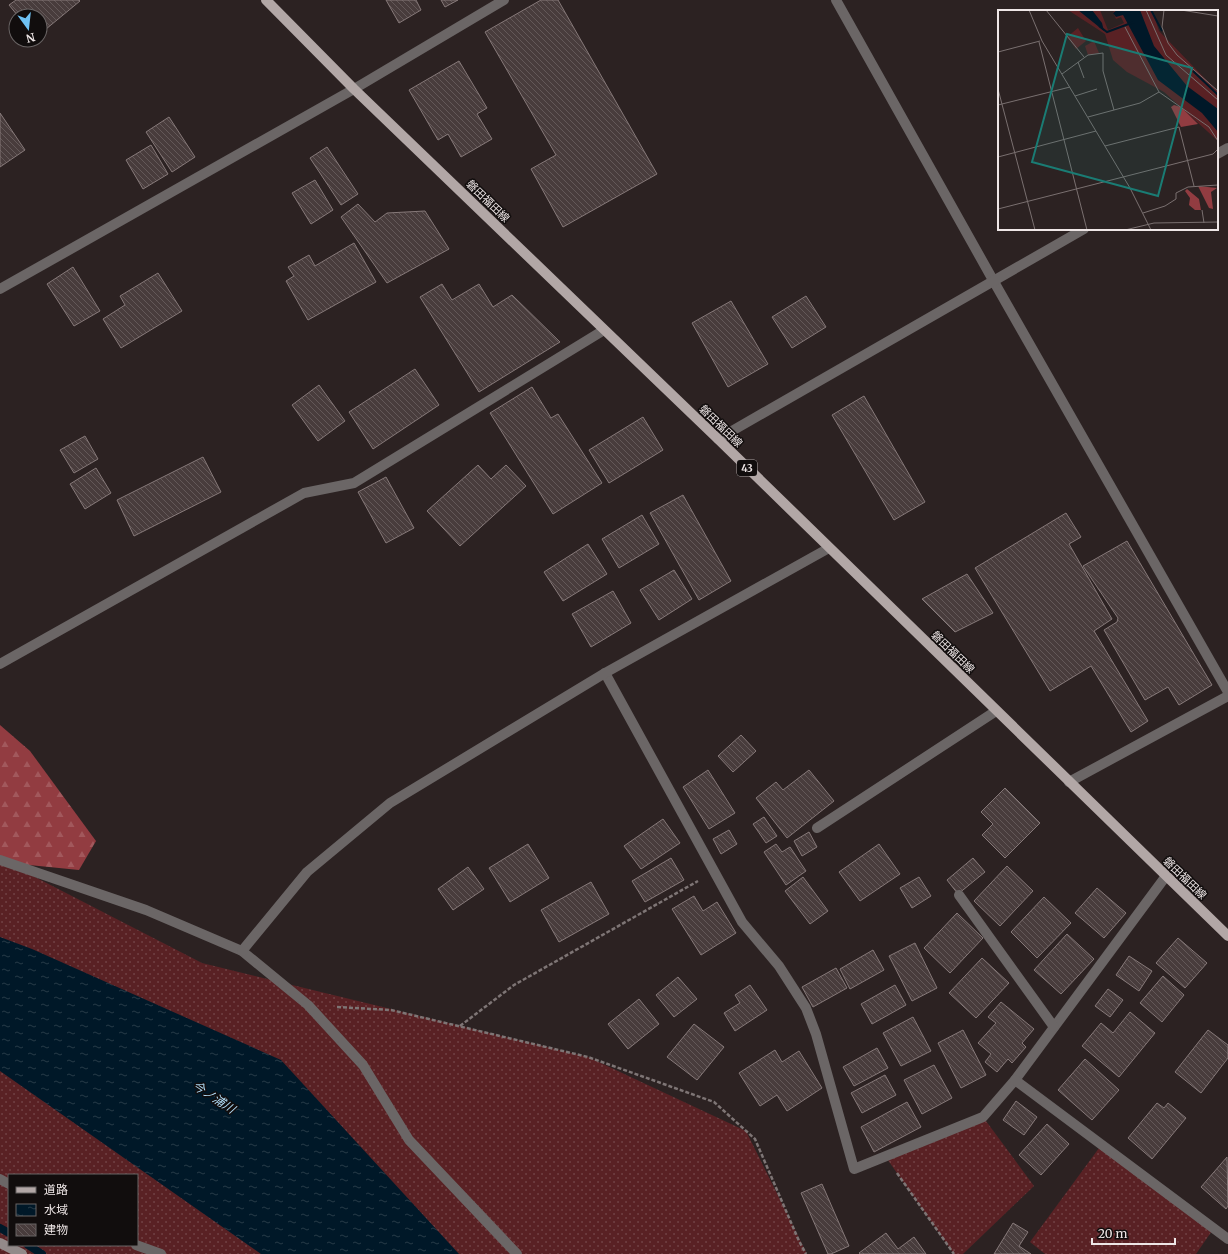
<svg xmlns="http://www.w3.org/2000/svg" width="1228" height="1254" font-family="Merriweather,'Noto Sans JP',serif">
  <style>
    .grass { fill: url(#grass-dots); fill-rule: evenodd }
    .forest { fill: url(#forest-firs) }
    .water { fill: url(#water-ripples) }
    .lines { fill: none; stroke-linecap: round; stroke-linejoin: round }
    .stream { stroke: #001828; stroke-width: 8 }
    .building { fill: url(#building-back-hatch); stroke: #867979 }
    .path { stroke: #7e7575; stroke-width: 2.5; stroke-dasharray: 4 2; stroke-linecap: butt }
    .street { stroke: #6b6666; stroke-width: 10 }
    .secondary { stroke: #938a8a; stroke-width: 10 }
    .primary { stroke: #b2a7a6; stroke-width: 10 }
    .labels { text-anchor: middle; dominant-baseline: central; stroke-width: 3; stroke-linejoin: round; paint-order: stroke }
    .shield { fill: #110d0d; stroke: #aca5a5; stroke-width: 1 }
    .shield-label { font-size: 10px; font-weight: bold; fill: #eee6e6 }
    .street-label { font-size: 11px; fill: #eee6e6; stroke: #110d0d }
    .water-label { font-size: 12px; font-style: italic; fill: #afdaf5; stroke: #110d0d }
    .inset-river { fill: none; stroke: #001828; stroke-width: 2 }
    .inset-road { fill: none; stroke: #7a7070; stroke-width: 1 }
    .view { fill: #1a7c74; fill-opacity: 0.15; stroke: #1a7c74; stroke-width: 2 }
    .inset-edge { fill: none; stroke: #eee6e6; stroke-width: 2 }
  </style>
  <defs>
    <pattern id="grass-dots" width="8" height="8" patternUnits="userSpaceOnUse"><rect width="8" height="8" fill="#592124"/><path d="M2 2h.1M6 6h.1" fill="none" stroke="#714144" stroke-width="1.8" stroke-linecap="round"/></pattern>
    <pattern id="forest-firs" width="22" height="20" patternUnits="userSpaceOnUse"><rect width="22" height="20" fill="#923c41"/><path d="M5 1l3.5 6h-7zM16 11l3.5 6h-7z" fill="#a2585c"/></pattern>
    <pattern id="water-ripples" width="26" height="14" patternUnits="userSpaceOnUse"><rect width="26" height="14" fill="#001828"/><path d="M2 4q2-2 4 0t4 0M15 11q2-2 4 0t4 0" fill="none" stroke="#263a47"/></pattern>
    <pattern id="building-back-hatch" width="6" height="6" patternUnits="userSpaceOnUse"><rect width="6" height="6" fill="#483c3c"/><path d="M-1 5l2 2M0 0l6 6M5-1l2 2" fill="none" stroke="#635858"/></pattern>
  </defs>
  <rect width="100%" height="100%" fill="#2c2222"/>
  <g class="grass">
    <path d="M 0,859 L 202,963 L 588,1057 L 746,1131 L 807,1254 L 0,1254 ZM 9,1175 L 137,1175 L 137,1245 L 9,1245 Z"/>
    <polygon points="983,1117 1034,1186 963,1254 954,1254 885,1156"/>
    <polygon points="1102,1144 1214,1228 1196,1254 1045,1254 1030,1242"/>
  </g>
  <polygon class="forest" points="0,725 30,751 96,841 79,870 9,863 0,858"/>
  <polygon class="water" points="0,937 32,949 281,1060 459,1254 261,1254 0,1071"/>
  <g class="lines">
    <g class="stream">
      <polyline points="0,1228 9,1233"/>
      <polyline points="28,1245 42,1254"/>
    </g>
  </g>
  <g class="building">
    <polygon points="16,0 79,0 80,1 40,34 40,16 18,16 9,5"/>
    <polygon points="386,0 416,0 421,10 399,23"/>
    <polygon points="441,0 458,0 445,7"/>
    <polygon points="541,0 558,0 657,174 563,227 531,169 556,155 485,32"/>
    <polygon points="459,61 487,108 477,114 492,139 461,157 448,134 438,140 409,90"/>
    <polygon points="0,113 25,150 0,167"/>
    <polygon points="169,117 195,157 172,172 146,132"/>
    <polygon points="151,145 168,174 143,189 126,160"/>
    <polygon points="327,147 358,194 341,205 310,158"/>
    <polygon points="315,180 333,210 311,224 292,193"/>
    <polygon points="358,204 375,222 387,213 425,211 449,249 387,283 341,217"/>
    <polygon points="354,243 376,282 308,320 286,281 294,276 288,267 309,255 315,266"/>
    <polygon points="73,267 100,311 74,326 47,284"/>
    <polygon points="158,273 182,311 121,348 103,319 125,305 120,296"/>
    <polygon points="442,284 452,300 479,284 493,307 512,295 560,342 479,392 420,297"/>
    <polygon points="806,296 826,327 792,348 772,317"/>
    <polygon points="731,301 768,364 728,387 692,323"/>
    <polygon points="415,369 439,405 373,449 349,412"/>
    <polygon points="319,385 345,421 318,441 292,405"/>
    <polygon points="532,387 551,418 558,414 602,483 553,514 490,413"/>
    <polygon points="864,396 925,502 894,520 832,415"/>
    <polygon points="643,417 663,450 609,483 589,450"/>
    <polygon points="85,436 98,459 74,473 60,450"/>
    <polygon points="203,457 221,492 134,536 117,500"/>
    <polygon points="478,465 491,479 506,465 526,486 460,546 427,511"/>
    <polygon points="96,468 111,493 85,509 70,484"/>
    <polygon points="386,477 414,528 386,543 358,492"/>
    <polygon points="683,495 731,581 699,600 650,513"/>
    <polygon points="1066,513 1081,537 1069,544 1112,619 1094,631 1148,721 1131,732 1091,666 1050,691 975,568"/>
    <polygon points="642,515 659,544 619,568 602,539"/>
    <polygon points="1127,541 1212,685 1179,705 1168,687 1145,700 1104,630 1117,622 1118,618 1083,566"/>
    <polygon points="588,544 607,574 563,601 544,572"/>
    <polygon points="674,570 692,599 659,620 640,590"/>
    <polygon points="967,574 993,613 955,632 922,599"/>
    <polygon points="613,591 631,623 591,647 572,614"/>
    <polygon points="741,735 756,751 733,772 718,756"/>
    <polygon points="708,770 735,813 709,829 683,787"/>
    <polygon points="809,770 834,801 787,838 756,798 776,782 783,790"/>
    <polygon points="1005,788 1040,823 1005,858 982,835 993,824 981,812"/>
    <polygon points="764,817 777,836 766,843 753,824"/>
    <polygon points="663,819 680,843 641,869 624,846"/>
    <polygon points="729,830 737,844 721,854 713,839"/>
    <polygon points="809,832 817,847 802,856 794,841"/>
    <polygon points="528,844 549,878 510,902 489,868"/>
    <polygon points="776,844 782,852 790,847 806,871 786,885 764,852"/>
    <polygon points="879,844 900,874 860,901 839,872"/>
    <polygon points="671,858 684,880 645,902 632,881"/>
    <polygon points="973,858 985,872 958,894 947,880"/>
    <polygon points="1007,866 1033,891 1000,926 974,901"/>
    <polygon points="468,867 484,889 453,910 438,889"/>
    <polygon points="803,877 828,911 810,924 785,891"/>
    <polygon points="919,877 931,896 912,908 900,888"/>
    <polygon points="591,882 609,914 559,942 541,910"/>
    <polygon points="1097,888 1126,913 1104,938 1075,913"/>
    <polygon points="694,896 703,911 717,902 736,933 701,955 672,909"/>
    <polygon points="1044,897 1071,923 1037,958 1011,932"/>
    <polygon points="957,913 983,938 950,973 924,948"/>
    <polygon points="1067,934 1094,959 1061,994 1034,970"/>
    <polygon points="1178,938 1207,963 1185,988 1156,963"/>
    <polygon points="915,943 937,988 912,1001 889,956"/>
    <polygon points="873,950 884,970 850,989 840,969"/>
    <polygon points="1129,956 1152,971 1139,991 1116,975"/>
    <polygon points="982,958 1009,983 976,1018 949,993"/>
    <polygon points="836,968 847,988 813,1007 802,987"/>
    <polygon points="1163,976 1184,995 1162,1022 1140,1003"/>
    <polygon points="678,977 697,999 674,1017 656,995"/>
    <polygon points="750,985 767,1010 735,1031 724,1013 740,1003 735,995"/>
    <polygon points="895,985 906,1005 872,1024 861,1004"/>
    <polygon points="1108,989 1123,1000 1110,1017 1095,1006"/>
    <polygon points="639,999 659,1024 628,1049 608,1024"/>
    <polygon points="1001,1002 1034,1029 1022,1043 1026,1047 1012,1063 1008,1059 997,1072 985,1062 991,1054 978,1043 996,1023 988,1017"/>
    <polygon points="1130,1012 1155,1033 1119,1077 1082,1046 1101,1023 1113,1033"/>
    <polygon points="913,1017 931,1051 901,1066 883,1033"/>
    <polygon points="694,1024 724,1047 697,1080 667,1057"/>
    <polygon points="963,1030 986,1075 961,1088 938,1043"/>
    <polygon points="1208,1030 1228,1045 1228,1058 1201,1093 1175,1072"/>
    <polygon points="877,1048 888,1068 854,1086 843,1067"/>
    <polygon points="775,1050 782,1062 799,1051 822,1088 787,1111 777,1095 760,1106 739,1073"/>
    <polygon points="1085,1059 1119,1090 1092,1120 1058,1090"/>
    <polygon points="934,1065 952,1098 922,1114 904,1080"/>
    <polygon points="885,1075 896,1095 862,1113 851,1093"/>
    <polygon points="1016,1101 1037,1117 1024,1135 1003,1120"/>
    <polygon points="907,1102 921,1127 874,1152 861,1127"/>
    <polygon points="1157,1103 1164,1108 1168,1103 1186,1118 1152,1159 1128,1138"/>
    <polygon points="1047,1124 1069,1144 1041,1175 1019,1155"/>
    <polygon points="1227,1157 1228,1206 1226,1209 1201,1187"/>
    <polygon points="822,1184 849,1246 831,1254 828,1254 801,1193"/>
    <polygon points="1013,1223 1028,1232 1019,1246 1031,1254 994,1254"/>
    <polygon points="886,1233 898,1249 914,1237 926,1254 860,1254 859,1253"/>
  </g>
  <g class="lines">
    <g class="path">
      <polyline points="337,1007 391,1010 588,1057 714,1102 755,1139 799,1241 806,1254"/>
      <polyline points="460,1026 514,985 698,881"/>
      <polyline points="897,1173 954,1254"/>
    </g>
    <g class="street">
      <polyline points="836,0 993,280 1228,692"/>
      <polyline points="1217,154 1228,148"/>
      <polyline points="0,289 354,89 504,0"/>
      <polyline points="718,439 1084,229"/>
      <polyline points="0,664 304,493 354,483 604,330"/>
      <polyline points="605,673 742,922 779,966 806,1008 816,1034 854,1169 983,1117 1015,1080 1166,876"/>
      <polyline points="1069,782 1228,696"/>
      <polyline points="817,828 996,711"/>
      <polyline points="0,860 146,910 242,951 308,1005 363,1065 409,1140 517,1254"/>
      <polyline points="959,895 1054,1027"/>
      <polyline points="242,951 307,872 390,803 605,673 829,548"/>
      <polyline points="1015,1080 1228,1239"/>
      <polyline points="0,1179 9,1184"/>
      <polyline points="136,1245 161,1254"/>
    </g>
    <polyline class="secondary" points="0,1243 22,1254"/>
    <polyline class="primary" points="266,0 354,89 718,439 1228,936"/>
  </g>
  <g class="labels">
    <rect class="shield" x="737" y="460" width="20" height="16" rx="3"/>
    <g class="shield-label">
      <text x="747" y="468">43</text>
    </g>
    <g class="street-label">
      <text transform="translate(488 201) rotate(44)">磐田福田線</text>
      <text transform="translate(721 426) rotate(44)">磐田福田線</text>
      <text transform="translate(953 652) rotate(44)">磐田福田線</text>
      <text transform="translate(1185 878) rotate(44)">磐田福田線</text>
    </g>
    <g class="water-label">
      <text transform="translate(214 1097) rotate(33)">今ノ浦川</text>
    </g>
  </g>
  <g transform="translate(998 10)">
    <rect width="220" height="220" fill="#2c2222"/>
    <path d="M 70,0 L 102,0 L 110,20 L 126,13 L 123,7 L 118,9 L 115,2 L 118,0 L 154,0 L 161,21 L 220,82 L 220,131 L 166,82 L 129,62 L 115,50 L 107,24 ZM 80,18 L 88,31 L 78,39 L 69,27 ZM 96,31 L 101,43 L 90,45 L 87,36 Z" fill="#592124"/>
    <path d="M 176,95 L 183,97 L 200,114 L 183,117 L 173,97 ZM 200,176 L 219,178 L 213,182 L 215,199 L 211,198 ZM 189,179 L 201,189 L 203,200 L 197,200 L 191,195 L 192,188 L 187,181 Z" fill="#923c41"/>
    <path d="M 80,0 L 94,0 L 104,13 L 106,21 ZM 119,0 L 142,0 L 156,36 L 189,76 L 220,99 L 220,122 L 204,103 L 160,70 L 125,5 L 118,7 L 115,3 Z" fill="#001828"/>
    <path class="inset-river" d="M 153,0 L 164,21M 101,16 L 109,22 L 136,12M 195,61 L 220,85"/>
    <path class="inset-road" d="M 31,0 L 44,31 L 132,178 L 153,220M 48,0 L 86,47M 148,0 L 168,45 L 220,90M 166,0 L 164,17 L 170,33 L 179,45 L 220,81M 183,0 L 220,6M 127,17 L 161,82 L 211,117 L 220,131M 41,32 L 89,220M 0,42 L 42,31M 80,52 L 86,68M 64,64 L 90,45 L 105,43 L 105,61 L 116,100M 0,79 L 37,220M 77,86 L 99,79M 0,95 L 72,77M 90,107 L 142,93 L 161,82M 107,136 L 181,117 L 196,176M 0,147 L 98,121M 0,199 L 215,144 L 219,140M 204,200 L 206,213M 145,203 L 167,196 L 178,189 L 178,183 L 190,177 L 220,175M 127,220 L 156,213 L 220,212"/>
    <path class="view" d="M 69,24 L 194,58 L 160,186 L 34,152 Z"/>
    <rect width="220" height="220" class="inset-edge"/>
  </g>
  <rect x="8" y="1174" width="130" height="72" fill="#110d0d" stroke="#696464"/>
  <rect x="16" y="1187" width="20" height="6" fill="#b2a7a6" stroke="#696464"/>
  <text x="44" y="1194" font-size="12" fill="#eee6e6">道路</text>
  <rect x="16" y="1204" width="20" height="12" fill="url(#water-ripples)" stroke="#696464"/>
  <text x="44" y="1214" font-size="12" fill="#eee6e6">水域</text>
  <rect x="16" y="1224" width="20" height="12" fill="url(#building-back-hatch)" stroke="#696464"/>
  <text x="44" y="1234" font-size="12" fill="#eee6e6">建物</text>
  <g transform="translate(28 28) rotate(165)"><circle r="19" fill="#110d0d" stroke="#696464"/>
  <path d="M0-3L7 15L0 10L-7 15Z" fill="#6fc2f4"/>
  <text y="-6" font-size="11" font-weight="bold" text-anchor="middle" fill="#eee6e6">N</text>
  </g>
  <path d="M1092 1238v6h83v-6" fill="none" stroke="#eee6e6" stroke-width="2"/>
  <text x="1098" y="1238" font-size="12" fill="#eee6e6" stroke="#110d0d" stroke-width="3" paint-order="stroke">20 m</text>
</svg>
